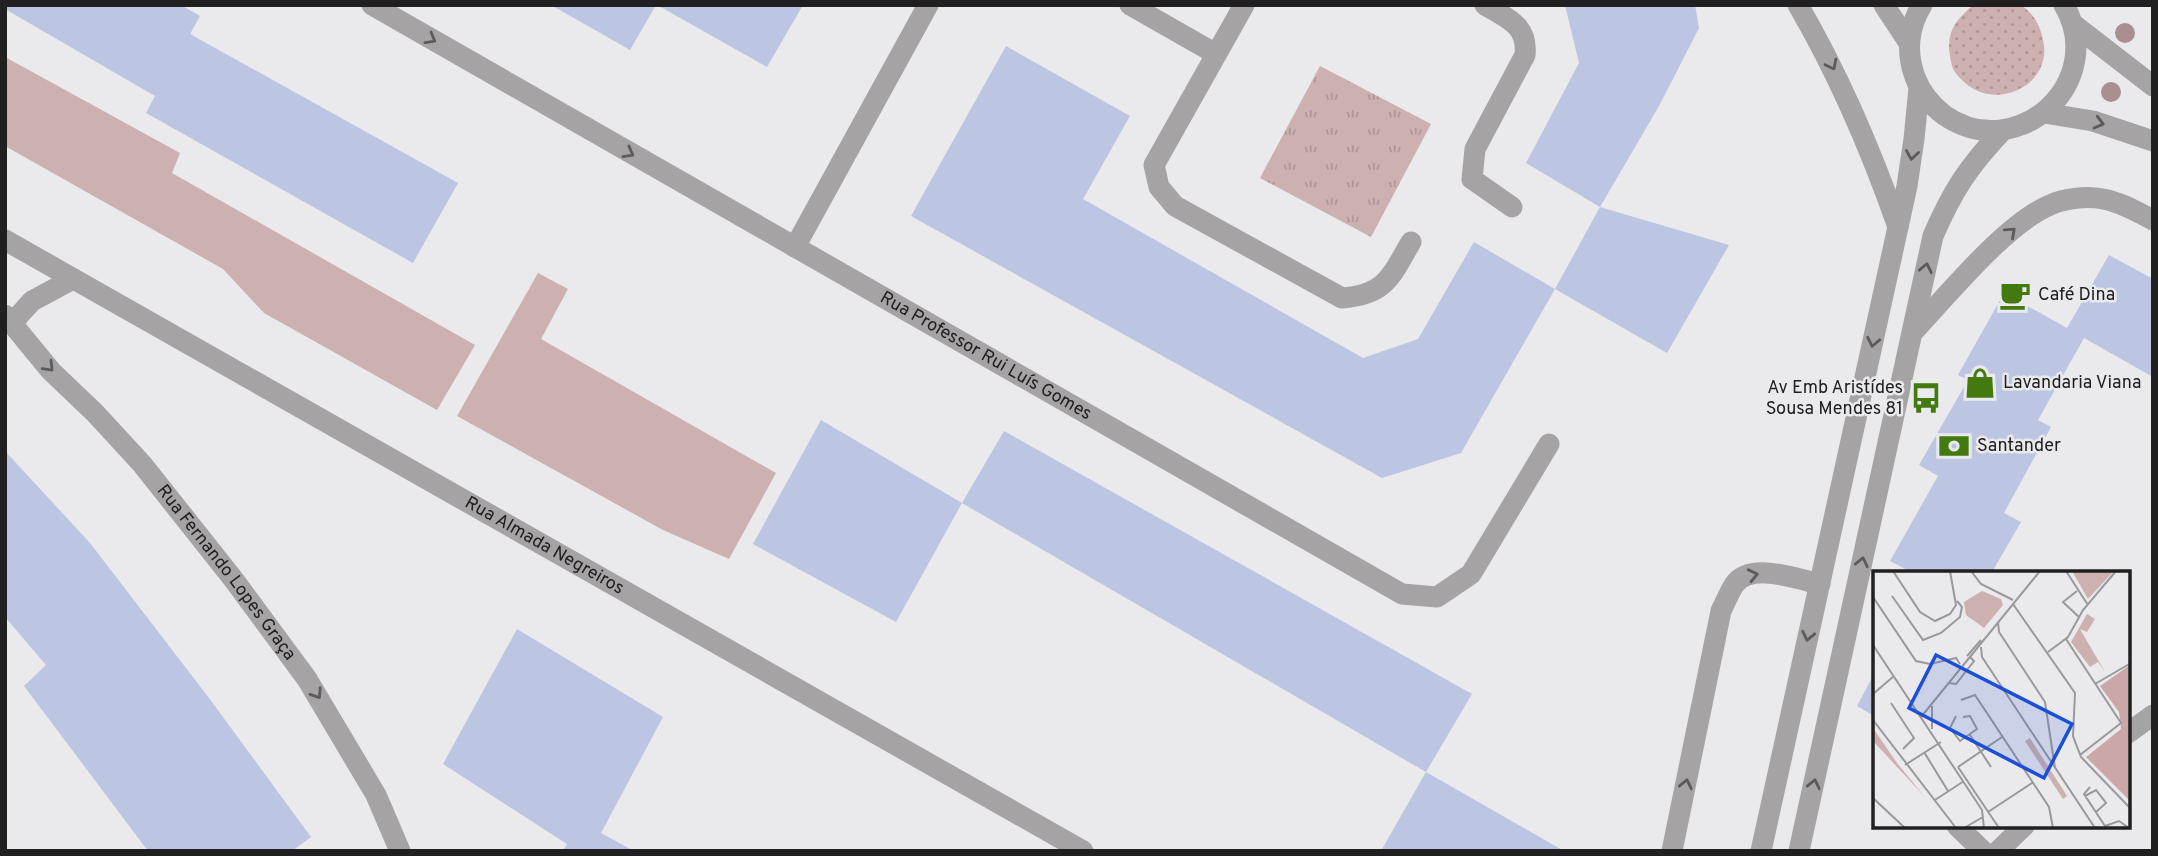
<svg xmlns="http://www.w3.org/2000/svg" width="2158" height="856" font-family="Overpass,sans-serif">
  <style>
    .grass { fill: #cdb0b0 }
    .park { fill: url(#park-tufts) }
    .garden { fill: url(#garden-dots) }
    .building { fill: #bcc5e2 }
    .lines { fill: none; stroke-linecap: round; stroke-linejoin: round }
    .service { stroke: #a5a3a4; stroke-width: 21 }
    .minor { stroke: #a5a3a4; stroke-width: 21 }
    .tertiary { stroke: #a5a3a4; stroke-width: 21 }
    .tree { fill: #ab8e91 }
    .oneway { stroke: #5c5b5c }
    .labels { text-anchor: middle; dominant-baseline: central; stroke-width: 5; stroke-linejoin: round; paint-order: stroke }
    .poi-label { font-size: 18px; fill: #202021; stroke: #eae9ec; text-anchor: start }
    .street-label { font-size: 18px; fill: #202021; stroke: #eae9ec }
    .inset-road { fill: none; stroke: #99999b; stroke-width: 2 }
    .view { fill: #1d4ed8; fill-opacity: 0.15; stroke: #1d4ed8; stroke-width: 3.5 }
    .inset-edge { fill: none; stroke: #202021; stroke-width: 3.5 }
  </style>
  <defs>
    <pattern id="park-tufts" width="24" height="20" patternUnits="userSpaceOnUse" patternTransform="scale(1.75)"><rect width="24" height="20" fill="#cdb0b0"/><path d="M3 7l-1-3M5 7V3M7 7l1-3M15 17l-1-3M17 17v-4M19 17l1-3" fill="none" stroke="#b09797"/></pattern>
    <pattern id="garden-dots" width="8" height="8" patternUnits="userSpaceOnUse" patternTransform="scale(1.75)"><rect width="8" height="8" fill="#cdb0b0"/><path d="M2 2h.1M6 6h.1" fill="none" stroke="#b09797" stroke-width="1.8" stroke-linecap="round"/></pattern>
  </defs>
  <rect width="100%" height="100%" fill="#eae9ec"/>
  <g class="grass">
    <polygon points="5,57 180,153 172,173 475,345 437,410 264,313 223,269 5,146"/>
    <polygon points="538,273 568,289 541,339 776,473 729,559 663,530 457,416"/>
  </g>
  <polygon class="park" points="1320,66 1431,124 1371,237 1260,178"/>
  <path class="garden" d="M 1973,5 L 2021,5 C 2034,14 2040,25 2043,40 C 2054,86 1993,114 1961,79 C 1955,73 1952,69 1951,61 C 1945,34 1953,23 1973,5 Z"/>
  <g class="building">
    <polygon points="5,5 181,5 200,16 190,34 458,183 413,263 146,113 155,96 5,9"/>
    <polygon points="551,5 656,5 630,50"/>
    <polygon points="657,5 803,5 767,67"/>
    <polygon points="1565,5 1695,5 1699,28 1659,106 1600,207 1526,163 1579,63"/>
    <polygon points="1006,46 1130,116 1083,199 1363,358 1418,339 1474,242 1555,289 1461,453 1382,478 911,216"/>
    <polygon points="1600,207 1729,245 1667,353 1555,289"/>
    <polygon points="2109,255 2153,279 2153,377 2084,338 2038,420 2051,427 2004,513 2021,522 1992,572 1911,572 1890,561 1938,476 1919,465 1968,380 1958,375 2004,293 2067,328"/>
    <polygon points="821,420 962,503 896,622 753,544"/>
    <polygon points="1004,431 1472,694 1426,772 962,503"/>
    <polygon points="5,451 90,543 209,698 311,837 292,851 148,851 24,686 46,665 5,617"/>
    <polygon points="517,629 663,717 601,833 634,851 563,851 567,844 443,764"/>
    <polygon points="1874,674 1874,716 1857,706"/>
    <polygon points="1426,772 1564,851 1381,851"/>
  </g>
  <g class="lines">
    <g class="service">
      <path d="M 1912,333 C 1947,296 2005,224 2050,205 C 2065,198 2087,196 2103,199 C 2121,202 2137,212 2153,220"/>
      <polyline points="1957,826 1983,851"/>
    </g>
    <g class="minor">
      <path id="s1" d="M 372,5 L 1402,594 L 1437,597 L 1471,574 L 1549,444"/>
      <polyline points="1130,5 1216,54"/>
      <path d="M 1244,5 L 1154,165 L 1159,187 L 1175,206 L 1342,298 C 1386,295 1391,276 1411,242"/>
      <path d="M 1485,5 C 1508,19 1528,25 1525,55 L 1475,149 L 1472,179 L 1512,207"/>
      <path d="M 1798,5 C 1840,77 1871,150 1898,227"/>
      <path id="s2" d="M 5,240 L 1083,851"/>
      <polyline points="795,247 928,5"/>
      <path id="s3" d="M 5,315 L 51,371 L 95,413 L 142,464 L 234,580 L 307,679 L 376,795 L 400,851"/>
      <polyline points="12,323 32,301 73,279"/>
      <polyline points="2128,733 2153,715"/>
      <path d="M 1672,851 L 1721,611 C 1725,603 1729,593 1734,585 C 1750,561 1797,579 1820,584"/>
      <polyline points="1998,851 2024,826"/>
    </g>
    <g class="tertiary">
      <polyline points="1884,5 1909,43"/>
      <path d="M 1922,5 C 1908,27 1906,53 1915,77 C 1921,93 1931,105 1944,115 C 2017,166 2109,82 2064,5"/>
      <polyline points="2073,24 2153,86"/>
      <polyline points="2044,113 2093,121 2153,141"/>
      <polyline points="1761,851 1907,186 1914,139 1919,88"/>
      <path d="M 1799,851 L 1933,236 C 1953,190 1968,167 2003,130"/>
    </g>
  </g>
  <g class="tree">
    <circle cx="2125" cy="33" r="10"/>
    <circle cx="2111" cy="92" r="10"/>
  </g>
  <defs><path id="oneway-chevron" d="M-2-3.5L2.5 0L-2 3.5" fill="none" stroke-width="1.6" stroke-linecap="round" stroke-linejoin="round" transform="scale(1.75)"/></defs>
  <g class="oneway">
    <use href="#oneway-chevron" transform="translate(431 39) rotate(30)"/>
    <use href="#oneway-chevron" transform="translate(1832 65) rotate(63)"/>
    <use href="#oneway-chevron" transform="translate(2099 123) rotate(15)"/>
    <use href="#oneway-chevron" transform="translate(629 153) rotate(29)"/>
    <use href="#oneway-chevron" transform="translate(1912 155) rotate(99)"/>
    <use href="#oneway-chevron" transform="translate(2011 232) rotate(-42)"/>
    <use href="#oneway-chevron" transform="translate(1926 268) rotate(-78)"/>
    <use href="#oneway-chevron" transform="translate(1873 342) rotate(102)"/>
    <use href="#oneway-chevron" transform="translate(49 367) rotate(46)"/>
    <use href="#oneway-chevron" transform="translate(1862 562) rotate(-78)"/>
    <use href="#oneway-chevron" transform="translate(1753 575) rotate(-13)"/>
    <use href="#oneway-chevron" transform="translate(1808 636) rotate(102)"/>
    <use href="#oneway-chevron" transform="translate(317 694) rotate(57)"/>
    <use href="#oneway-chevron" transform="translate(1686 784) rotate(-78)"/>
    <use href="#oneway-chevron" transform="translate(1814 784) rotate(-78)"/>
  </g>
  <defs>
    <symbol id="cafe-bare" viewBox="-9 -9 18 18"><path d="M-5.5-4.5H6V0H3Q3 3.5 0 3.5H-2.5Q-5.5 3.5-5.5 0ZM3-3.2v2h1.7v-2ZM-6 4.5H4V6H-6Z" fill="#437a0f" stroke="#eae9ec" stroke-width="2.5" paint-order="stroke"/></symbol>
    <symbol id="shop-bare" viewBox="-9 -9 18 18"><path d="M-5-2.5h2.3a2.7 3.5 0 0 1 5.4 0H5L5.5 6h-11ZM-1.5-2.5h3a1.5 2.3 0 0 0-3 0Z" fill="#437a0f" stroke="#eae9ec" stroke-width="2.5" paint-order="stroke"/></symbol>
    <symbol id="bus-bare" viewBox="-9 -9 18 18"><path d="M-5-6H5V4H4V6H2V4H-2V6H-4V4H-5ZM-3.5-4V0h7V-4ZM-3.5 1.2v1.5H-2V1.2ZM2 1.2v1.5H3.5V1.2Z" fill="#437a0f" stroke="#eae9ec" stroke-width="2.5" paint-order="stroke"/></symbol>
    <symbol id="bank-bare" viewBox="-9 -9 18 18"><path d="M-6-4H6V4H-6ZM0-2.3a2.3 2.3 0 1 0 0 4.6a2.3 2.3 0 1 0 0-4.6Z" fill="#437a0f" stroke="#eae9ec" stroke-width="2.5" paint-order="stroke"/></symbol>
  </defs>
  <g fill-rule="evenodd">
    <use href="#cafe-bare" x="1993" y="273" width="44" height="44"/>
    <use href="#shop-bare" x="1958" y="361" width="44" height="44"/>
    <use href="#bus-bare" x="1904" y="376" width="44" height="44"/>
    <use href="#bank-bare" x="1932" y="424" width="44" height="44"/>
  </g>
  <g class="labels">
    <g class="poi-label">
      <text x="2038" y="295">Café Dina</text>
      <text x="2003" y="383">Lavandaria Viana</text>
      <text x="1903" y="388" text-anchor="end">Av Emb Aristídes<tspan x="1903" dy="21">Sousa Mendes 81</tspan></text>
      <text x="1977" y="446">Santander</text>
    </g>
    <g class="street-label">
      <text stroke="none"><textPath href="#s1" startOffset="707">Rua Professor Rui Luís Gomes</textPath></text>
      <text stroke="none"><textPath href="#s2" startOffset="620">Rua Almada Negreiros</textPath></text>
      <text stroke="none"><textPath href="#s3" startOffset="340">Rua Fernando Lopes Graça</textPath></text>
    </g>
  </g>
  <g transform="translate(1873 571)">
    <rect width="257" height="257" fill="#eae9ec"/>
    <path d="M 199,0 L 239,0 L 240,1 L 215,28 ZM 109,20 L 128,28 L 130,34 L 111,57 L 93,44 L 91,31 ZM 214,43 L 222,48 L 214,61 L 207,58 L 232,101 L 225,91 L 217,96 L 198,71 ZM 0,157 L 24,192 L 51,225 L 0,170 ZM 157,167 L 194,225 L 190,228 L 152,170 Z" fill="#cdb0b0"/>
    <path d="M 257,94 L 257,230 L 213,186 L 248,158 L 246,141 L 227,115 Z" fill="#cba7a7"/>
    <path class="inset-road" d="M 20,0 L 47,41 L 62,50 L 77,43 L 83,34 L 77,0M 98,0 L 108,13 L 140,29M 193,0 L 215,34M 204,20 L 190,31 L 206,46M 19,25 L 50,69 L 68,62 L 87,46 L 89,36 L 84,30M 0,26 L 43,90 L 57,93 L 83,87 L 87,93M 140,33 L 202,122 L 200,165 L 208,186 L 258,238M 125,51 L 126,61 L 172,131 L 182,197M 193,68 L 248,152 L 207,184M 0,74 L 109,239 L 111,257M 108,76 L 109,86 L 222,257M 175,81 L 195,66 L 210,39 L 243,0M 94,85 L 108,69M 76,112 L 83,113 L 101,90 L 97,86M 222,113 L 258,92M 0,123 L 21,105M 88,129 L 102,124 L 176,236 L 180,257M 18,132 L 41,167 L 30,178M 59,135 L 59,158M 83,145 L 77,157 L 87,170 L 104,158 L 97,145 L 90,146M 48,146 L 167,0M 0,149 L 83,257M 97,164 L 118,196M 51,181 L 75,220M 32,194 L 68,171M 85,196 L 126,257M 85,196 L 129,166M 217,216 L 211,223 L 232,255 L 246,250 L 256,257M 212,225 L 223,219 L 233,232 L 223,241M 0,227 L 32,257M 62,229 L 91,210M 115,241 L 159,212M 91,257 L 110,246"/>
    <path class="view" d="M 63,84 L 199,153 L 171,207 L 36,137 Z"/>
    <rect width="257" height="257" class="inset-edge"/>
  </g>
  <rect width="2158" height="856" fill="none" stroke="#202021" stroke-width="14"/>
</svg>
